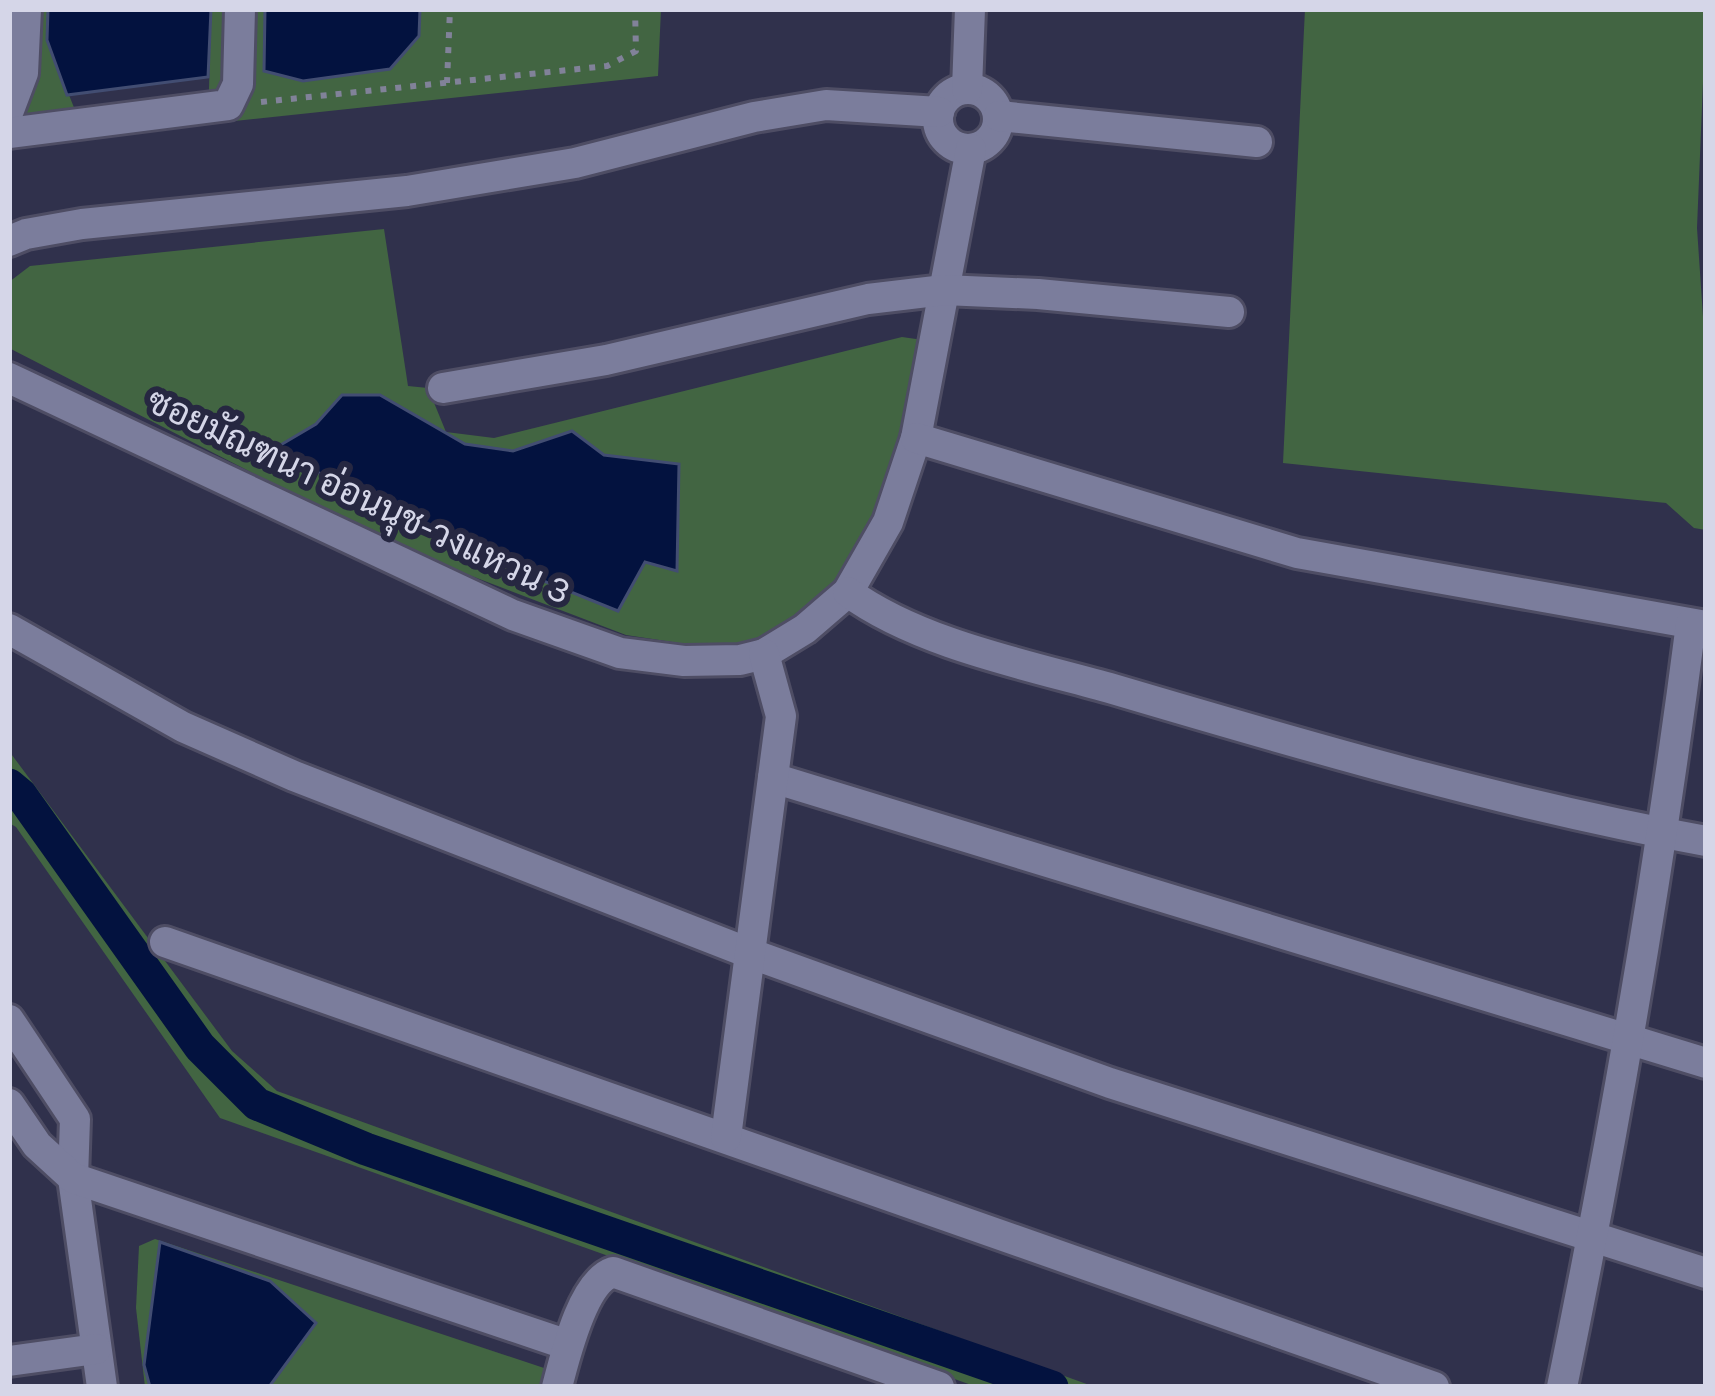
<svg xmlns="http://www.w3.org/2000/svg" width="1715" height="1396" font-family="Karla,Sarabun,sans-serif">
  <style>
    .green { fill: #426542 }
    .water { fill: #03123f; stroke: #424d72; stroke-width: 3 }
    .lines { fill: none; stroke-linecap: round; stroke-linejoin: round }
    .canal { stroke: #03123f; stroke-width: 33 }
    .minor-casing { stroke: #4e4d64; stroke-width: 36 }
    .path { stroke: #818299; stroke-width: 6; stroke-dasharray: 6 9; stroke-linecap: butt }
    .minor { stroke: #7b7d9c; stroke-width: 30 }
    .labels { text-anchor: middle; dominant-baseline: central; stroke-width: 12; stroke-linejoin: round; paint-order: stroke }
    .street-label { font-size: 36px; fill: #d5d6e8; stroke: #262741 }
  </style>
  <rect width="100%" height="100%" fill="#30314c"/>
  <g class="green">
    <polygon points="11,9 48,9 47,40 77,115 9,119"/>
    <polygon points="211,9 265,9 264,71 419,36 420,9 661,9 658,76 225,122 209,90"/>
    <polygon points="1305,9 1706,9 1697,228 1706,361 1706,530 1694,528 1666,503 1283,463"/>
    <polygon points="384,229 408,386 428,388 446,432 494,438 902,337 944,343 869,587 806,643 725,650 626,635 401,549 9,348 9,282 30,266"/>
    <polygon points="9,751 232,1051 277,1091 1095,1387 977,1387 220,1118 16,827 9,823"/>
    <polygon points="155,1239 547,1369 544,1387 145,1387 136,1308 139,1246"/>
  </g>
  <g class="water">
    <polygon points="48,9 211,9 208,77 67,95 47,40"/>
    <polygon points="265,9 420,9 419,36 390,69 303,81 264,71"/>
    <polygon points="342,395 380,395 465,444 513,451 572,431 604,455 679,464 677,571 645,562 618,611 531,576 272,450 316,424"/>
    <polygon points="160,1242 270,1281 316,1323 269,1387 150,1387 144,1365"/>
  </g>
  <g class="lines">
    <polyline class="canal" points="9,785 21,795 200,1047 257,1104 366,1149 1052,1387"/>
    <defs>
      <g id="minor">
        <circle cx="968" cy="119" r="30"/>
        <polyline points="967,89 970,9"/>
        <polyline points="9,110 23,73 26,9"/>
        <polyline points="999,116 1257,142"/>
        <polyline points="9,133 228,105 238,84 240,9"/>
        <polyline points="9,241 26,234 82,224 407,191 575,163 754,117 826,105 939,112"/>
        <polyline points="9,378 513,615 620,653 684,661 740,660 764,654 805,629 848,592 888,522 916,438 971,149"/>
        <polyline points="443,388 606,360 868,299 944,290 1038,294 1229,312"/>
        <polyline points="916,438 1297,553 1706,626"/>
        <path d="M 848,592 C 919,644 1028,665 1113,689 C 1309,747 1504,804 1706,841"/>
        <polyline points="9,629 183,727 294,776 749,953 1110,1083 1706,1273"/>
        <polyline points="773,778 1706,1063"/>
        <polyline points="165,942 1434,1387"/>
        <polyline points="9,1020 75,1119 73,1178 102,1387"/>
        <polyline points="9,1104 37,1145 73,1178 568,1345"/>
        <polyline points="726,1137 781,716 764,654"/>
        <polyline points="9,1361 96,1349"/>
        <path d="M 557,1387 C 565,1357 582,1282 613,1272 L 939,1387"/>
        <path d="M 1562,1387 C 1614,1134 1658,881 1691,624"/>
      </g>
    </defs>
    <use href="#minor" class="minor-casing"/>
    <g class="path">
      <polyline points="447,83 450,9"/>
      <polyline points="261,102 607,66 636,51 635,9"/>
    </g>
    <use href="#minor" class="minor"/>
  </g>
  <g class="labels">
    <g class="street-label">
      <text transform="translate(359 496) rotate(25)">ซอยมัณฑนา อ่อนนุช-วงแหวน 3</text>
    </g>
  </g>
  <rect width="1715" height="1396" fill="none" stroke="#d5d6e8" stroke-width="24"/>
</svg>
